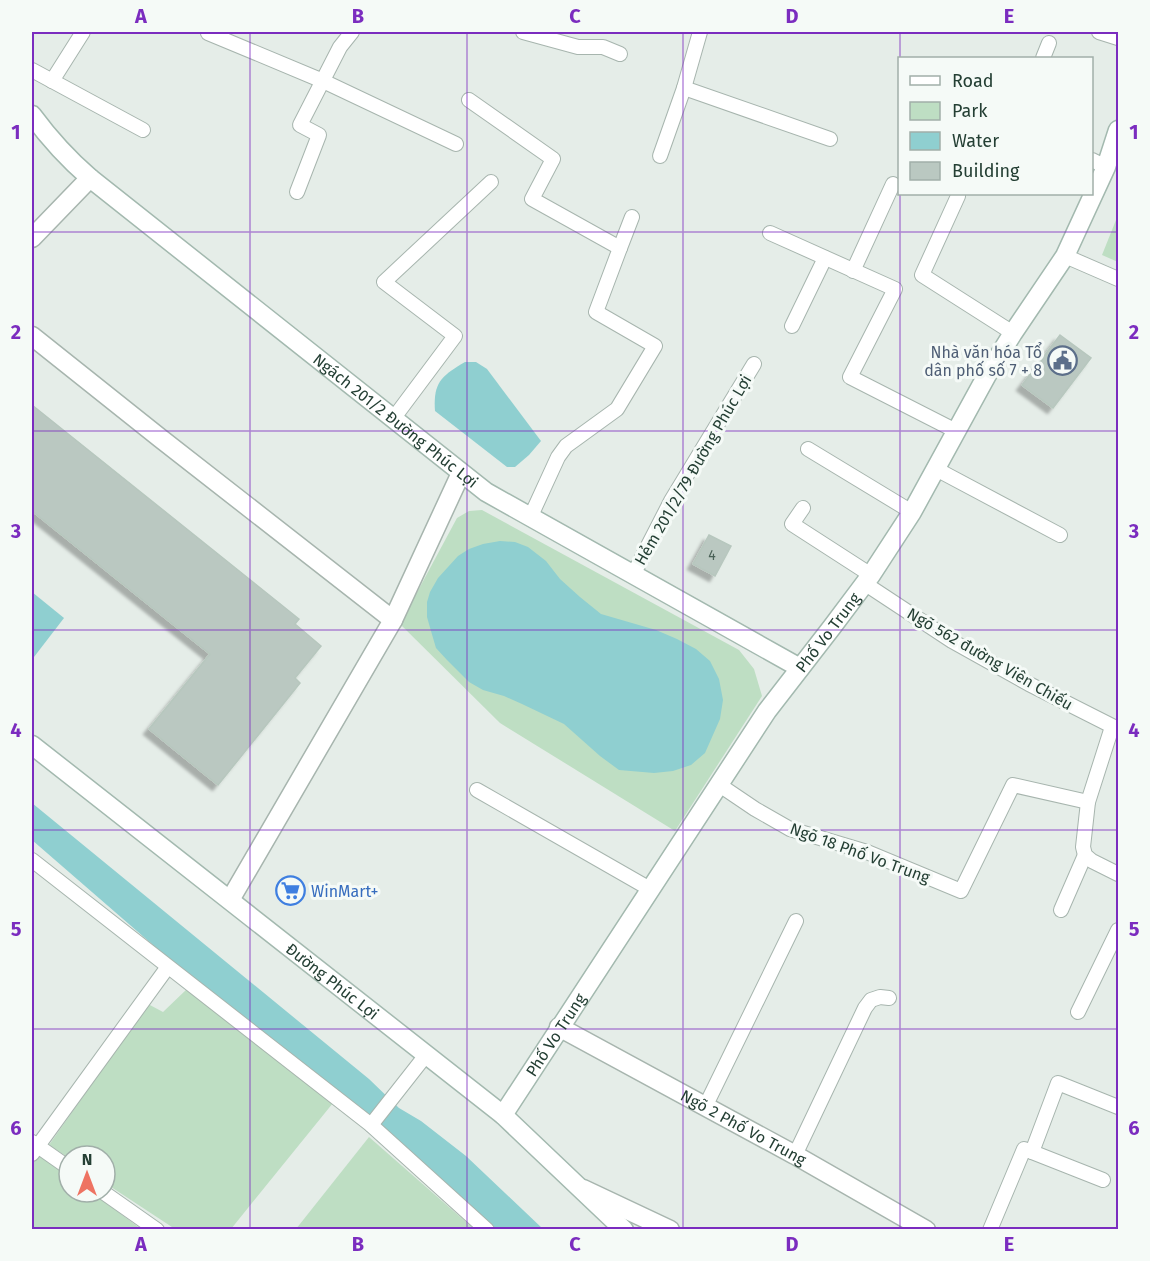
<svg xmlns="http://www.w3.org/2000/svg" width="1150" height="1261" font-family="'Fira Sans',sans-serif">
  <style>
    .green { fill: #bedec3 }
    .water { fill: #8fcfd0 }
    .building { fill: #bac8c1; stroke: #b7c7be; stroke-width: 1.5; filter: url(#shadow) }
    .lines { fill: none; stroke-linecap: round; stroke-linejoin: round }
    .lane-casing { stroke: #a7b5ae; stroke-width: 16 }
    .street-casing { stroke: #a7b5ae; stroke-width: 21 }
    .secondary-casing { stroke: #a3b9af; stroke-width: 21 }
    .lane { stroke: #fff; stroke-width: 14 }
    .street { stroke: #fff; stroke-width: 18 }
    .secondary { stroke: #fff; stroke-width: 18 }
    .grid { fill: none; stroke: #7b2cbf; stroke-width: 1.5; stroke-opacity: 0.55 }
    .labels { text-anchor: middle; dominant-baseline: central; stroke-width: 6; stroke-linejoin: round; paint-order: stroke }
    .number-label { font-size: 14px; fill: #4a6157 }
    .service-label { font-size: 16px; fill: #4e5e75; stroke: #f5faf7; text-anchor: end }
    .street-label { font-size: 16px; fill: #243f34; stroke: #f5faf7 }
    .shop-label { font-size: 16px; fill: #366cbe; stroke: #f5faf7; text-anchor: start }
    .neatline { fill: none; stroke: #7b2cbf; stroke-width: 2 }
    .grid-label { font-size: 20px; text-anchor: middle; font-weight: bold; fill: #7b2cbf }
  </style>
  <defs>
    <filter id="shadow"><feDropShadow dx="-5.5" dy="5.5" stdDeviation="1.5" flood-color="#0004"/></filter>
  </defs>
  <rect width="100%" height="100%" fill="#e5ede8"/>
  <g class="green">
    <polygon points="1118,215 1118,262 1102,255"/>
    <polygon points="482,510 739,650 754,669 762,696 675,831 500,723 400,624 457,518 469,511"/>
    <polygon points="187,989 333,1103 231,1229 175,1229 105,1183 105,1156 69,1156 69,1158 49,1145 148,1004 163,1012"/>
    <polygon points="369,1137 474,1229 296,1229"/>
    <polygon points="38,1153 69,1176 69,1192 91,1192 141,1229 32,1230 32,1162"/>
  </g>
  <g class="water">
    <path d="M 465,362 L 476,362 L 487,369 L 541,441 L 529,455 L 515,467 L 507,467 L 435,411 C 433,383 441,376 465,362 Z"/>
    <polygon points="500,541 515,542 528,547 546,561 560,579 580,597 601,614 656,630 677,639 696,649 710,661 719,679 723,700 720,719 705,753 691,765 673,771 654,773 619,770 600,756 564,724 522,704 504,696 483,690 469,682 447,660 436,648 431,631 427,617 427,602 430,592 438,578 458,556 469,549 483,544"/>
    <polygon points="32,592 64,618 34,657 32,655"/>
    <polygon points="32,803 369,1079 399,1108 421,1121 466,1156 543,1229 492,1229 183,971 32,840"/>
  </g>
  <g class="building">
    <polygon points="1060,335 1091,358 1053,408 1022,385"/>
    <polygon points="32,405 299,619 295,624 321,646 295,678 300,683 218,785 149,729 210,654 32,511"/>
    <polygon points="709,535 731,546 715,576 693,564"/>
  </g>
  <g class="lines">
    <defs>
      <g id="lane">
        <polyline points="523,32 578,47 603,47 620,54"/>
        <polyline points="1099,32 1118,38"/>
        <polyline points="208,33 323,81 456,144"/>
        <polyline points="1043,58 1049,43"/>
        <polyline points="32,70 143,130"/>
        <polyline points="52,81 83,32"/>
        <polyline points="684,88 830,139"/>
        <polyline points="469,100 553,159 532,199 620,248 596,312 655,346 617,409 566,446 558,457 530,518"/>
        <polyline points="660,156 684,88 700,32"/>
        <polyline points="1092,160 1106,167"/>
        <polyline points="297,192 319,135 300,125 340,47 352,32"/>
        <polyline points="958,196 922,275 1013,333"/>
        <polyline points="770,233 895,289 850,377 956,431"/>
        <polyline points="620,248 632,217"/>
        <polyline points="1065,256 1118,279"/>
        <polyline points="853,271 893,184"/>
        <polyline points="792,326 825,258"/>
        <polyline points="393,419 455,336 384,282 491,182"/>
        <polyline points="808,449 912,512"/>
        <polyline points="936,469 1060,535"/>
        <polyline points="803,508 792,524 871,575"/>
        <polyline points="633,575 671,501 754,364"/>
        <polyline points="864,583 952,641 1029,684 1118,729"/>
        <polyline points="1112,727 1088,802 1083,847 1085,855 1092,861 1118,874"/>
        <polyline points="718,784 755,809 790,829 867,852 961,891 1013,785 1088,802"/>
        <polyline points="477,790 650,889"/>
        <polyline points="32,860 371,1125 487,1230"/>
        <polyline points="1061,910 1085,855"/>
        <polyline points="1078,1012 1118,930"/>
        <polyline points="705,1107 796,921"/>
        <polyline points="371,1125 426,1055"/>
        <polyline points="32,1142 69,1168"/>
        <polyline points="1032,1152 1103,1180"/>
        <polyline points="32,1154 167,968"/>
        <polyline points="795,1155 865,1008 871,1000 880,997 889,998"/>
        <polyline points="103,1192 157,1230"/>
        <polyline points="990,1230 1024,1149 1032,1152 1058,1083 1118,1107"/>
      </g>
      <g id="street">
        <polyline points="32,238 90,178"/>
        <polyline points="32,336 160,438 393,620 461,473"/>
        <polyline points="230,900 393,620"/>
        <path id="s1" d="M 559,1027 L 795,1155 L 926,1230"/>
        <polyline points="583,1189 670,1230"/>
      </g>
      <g id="secondary">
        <path id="s2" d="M 32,115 C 49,138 68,159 90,178 L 486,492 L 800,668"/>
        <path id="s3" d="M 32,745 L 503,1115 L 624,1230"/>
        <path id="s4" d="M 503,1115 L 767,711 L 832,627 L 871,575 L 912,512 L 987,375 L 1013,333 L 1065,256 L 1106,167 L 1118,130"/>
      </g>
    </defs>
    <use href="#lane" class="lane-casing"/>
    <use href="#street" class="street-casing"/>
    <use href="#secondary" class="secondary-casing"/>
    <use href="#lane" class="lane"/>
    <use href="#street" class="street"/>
    <use href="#secondary" class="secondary"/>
  </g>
  <path class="grid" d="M 250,32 L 250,1230M 467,32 L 467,1230M 683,32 L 683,1230M 900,32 L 900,58M 900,194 L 900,1230M 32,232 L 1118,232M 32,431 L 1118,431M 32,630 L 1118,630M 32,830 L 1118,830M 32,1029 L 1118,1029"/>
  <defs>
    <symbol id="civic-ring" viewBox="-11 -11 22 22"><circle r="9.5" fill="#f5faf7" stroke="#5c6f8a" stroke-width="1.5"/><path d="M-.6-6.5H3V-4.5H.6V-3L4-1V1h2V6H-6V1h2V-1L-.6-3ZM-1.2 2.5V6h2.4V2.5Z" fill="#5c6f8a"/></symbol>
    <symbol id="supermarket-ring" viewBox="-11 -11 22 22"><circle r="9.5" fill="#f5faf7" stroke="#3f7fe0" stroke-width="1.5"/><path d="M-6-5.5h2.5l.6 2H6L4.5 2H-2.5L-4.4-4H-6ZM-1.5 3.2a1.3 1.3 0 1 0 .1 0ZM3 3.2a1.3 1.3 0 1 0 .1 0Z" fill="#3f7fe0"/></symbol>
  </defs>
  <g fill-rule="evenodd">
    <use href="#civic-ring" x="1046" y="344" width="33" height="33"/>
    <use href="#supermarket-ring" x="274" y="874" width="33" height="33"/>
  </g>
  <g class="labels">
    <g class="number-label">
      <text x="712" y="555">4</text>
    </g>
    <g class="service-label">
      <text x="1042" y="352">Nhà văn hóa Tổ<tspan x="1042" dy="18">dân phố số 7 + 8</tspan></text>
    </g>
    <g class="street-label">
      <text stroke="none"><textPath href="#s2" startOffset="476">Ngách 201/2 Đường Phúc Lợi</textPath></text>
      <text transform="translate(693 470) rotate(-60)">Hẻm 201/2/79 Đường Phúc Lợi</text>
      <text stroke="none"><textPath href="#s4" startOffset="582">Phố Vo Trung</textPath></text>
      <text transform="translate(990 659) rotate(30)">Ngõ 562 đường Viên Chiếu</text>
      <text transform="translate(860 853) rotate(20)">Ngõ 18 Phố Vo Trung</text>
      <text stroke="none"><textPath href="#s3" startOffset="382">Đường Phúc Lợi</textPath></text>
      <text stroke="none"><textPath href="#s4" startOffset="96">Phố Vo Trung</textPath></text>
      <text stroke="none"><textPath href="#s1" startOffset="210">Ngõ 2 Phố Vo Trung</textPath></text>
    </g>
    <g class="shop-label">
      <text x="311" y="891">WinMart+</text>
    </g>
  </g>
  <rect width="1150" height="1261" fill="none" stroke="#f5faf7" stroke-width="66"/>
  <rect x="898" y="57" width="195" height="138" fill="#f5faf7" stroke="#a1afa9" stroke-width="1.5"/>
  <rect x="910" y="76" width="30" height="9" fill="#ffffff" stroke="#a1afa9" stroke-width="1.5"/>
  <text x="952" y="87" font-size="18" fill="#243f34">Road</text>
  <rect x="910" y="102" width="30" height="18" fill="#bedec3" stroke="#a1afa9" stroke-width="1.5"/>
  <text x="952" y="117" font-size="18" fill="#243f34">Park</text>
  <rect x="910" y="132" width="30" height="18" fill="#8fcfd0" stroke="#a1afa9" stroke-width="1.5"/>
  <text x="952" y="147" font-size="18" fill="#243f34">Water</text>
  <rect x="910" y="162" width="30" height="18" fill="#bac8c1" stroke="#a1afa9" stroke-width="1.5"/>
  <text x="952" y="177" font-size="18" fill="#243f34">Building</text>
  <g transform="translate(87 1174)"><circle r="28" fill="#f5faf7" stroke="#a1afa9" stroke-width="1.5"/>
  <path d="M0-4.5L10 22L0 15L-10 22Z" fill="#ee7362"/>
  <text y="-9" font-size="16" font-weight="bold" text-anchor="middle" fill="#243f34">N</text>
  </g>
  <rect x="33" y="33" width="1084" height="1195" class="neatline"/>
  <g class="grid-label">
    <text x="141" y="23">A</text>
    <text x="358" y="23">B</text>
    <text x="575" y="23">C</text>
    <text x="792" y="23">D</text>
    <text x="1009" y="23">E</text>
    <text x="16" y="139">1</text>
    <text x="1134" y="139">1</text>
    <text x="16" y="339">2</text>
    <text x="1134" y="339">2</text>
    <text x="16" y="538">3</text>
    <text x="1134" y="538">3</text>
    <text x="16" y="737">4</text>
    <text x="1134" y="737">4</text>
    <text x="16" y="936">5</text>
    <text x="1134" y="936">5</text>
    <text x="16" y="1135">6</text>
    <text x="1134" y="1135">6</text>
    <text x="141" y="1251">A</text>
    <text x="358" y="1251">B</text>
    <text x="575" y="1251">C</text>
    <text x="792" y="1251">D</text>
    <text x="1009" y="1251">E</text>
  </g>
</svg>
